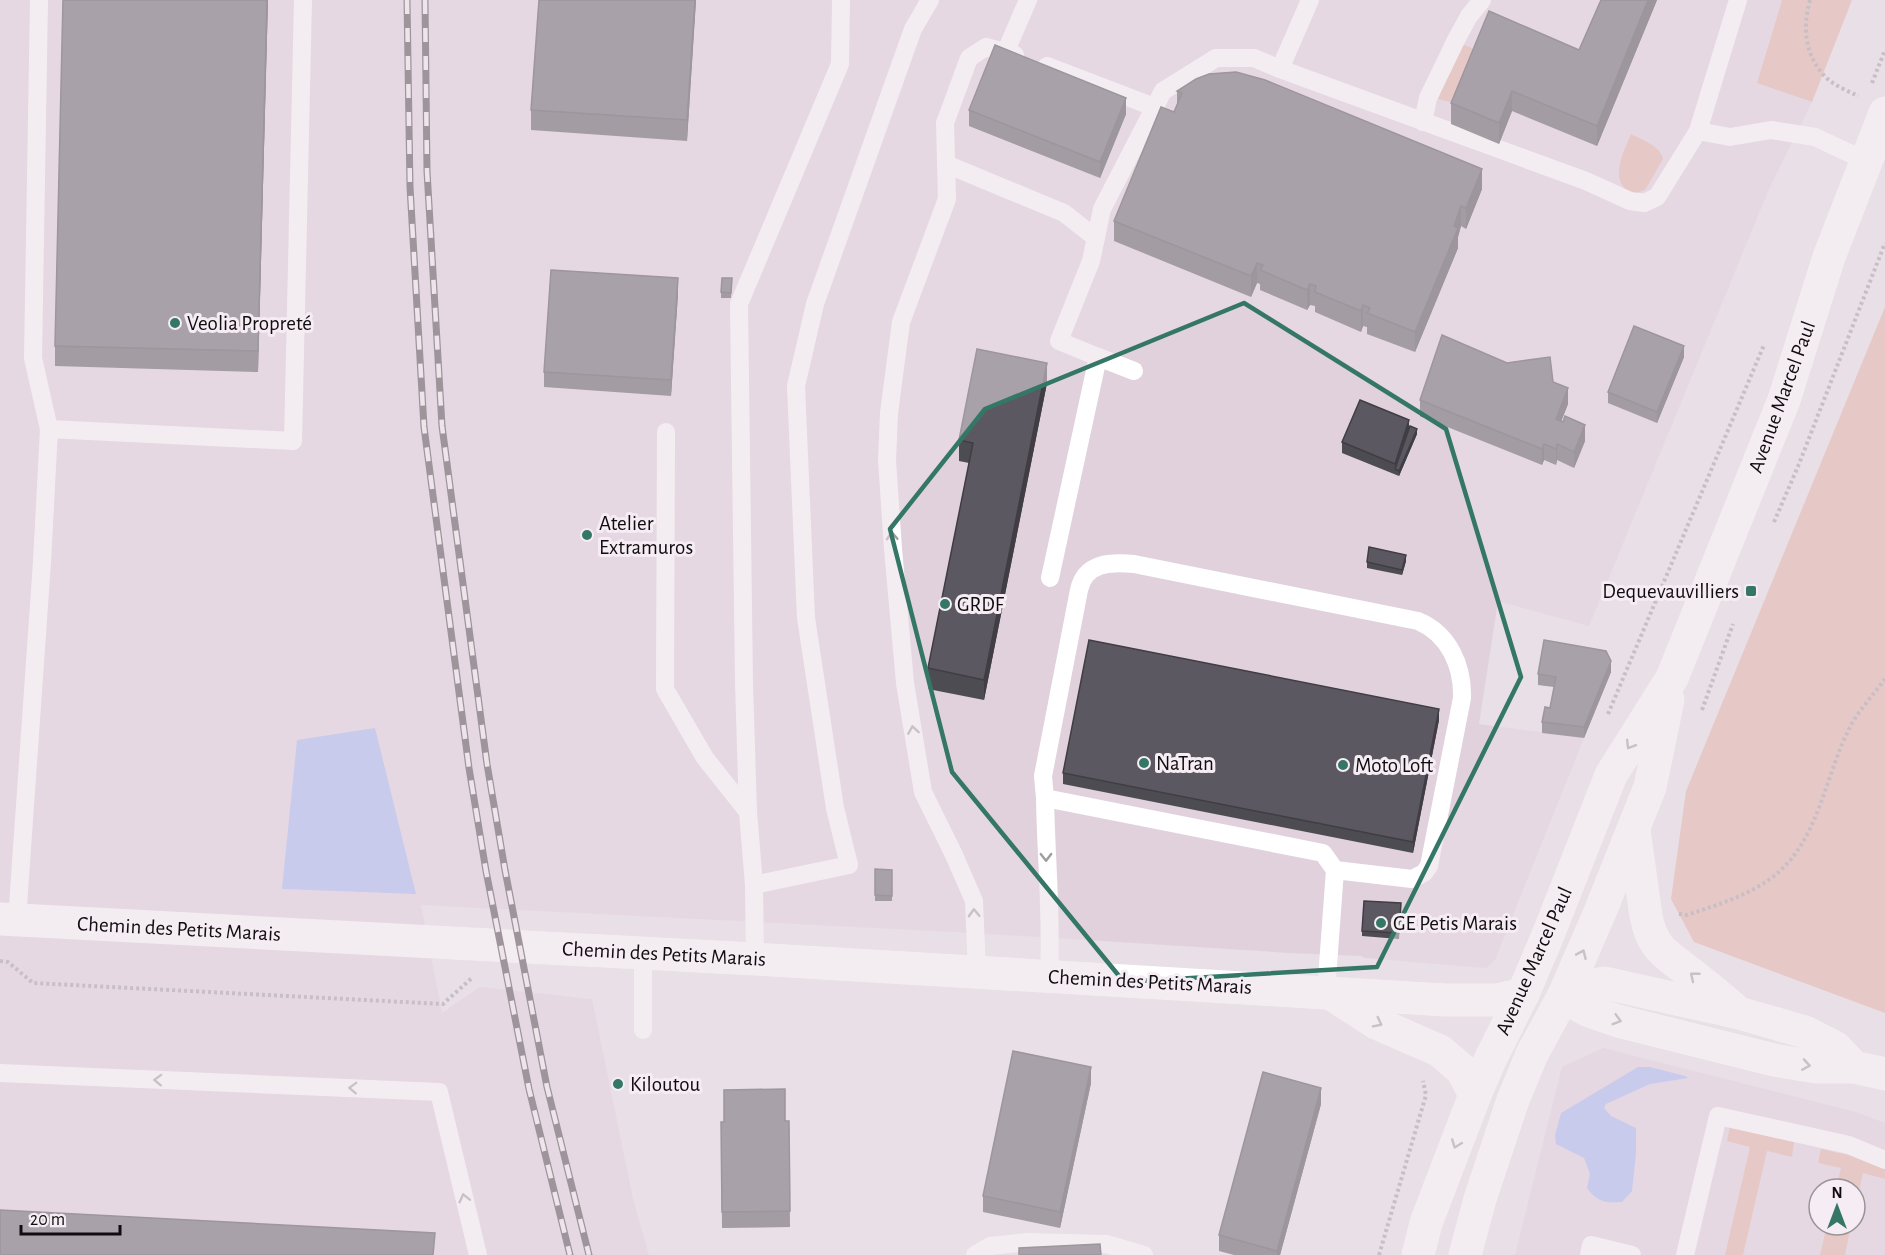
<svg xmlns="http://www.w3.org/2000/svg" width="1885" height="1255" font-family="'Alegreya Sans',sans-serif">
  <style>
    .built { fill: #e1d1dd; fill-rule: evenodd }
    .green { fill: #e2af9f }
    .water { fill: #a0b4f3 }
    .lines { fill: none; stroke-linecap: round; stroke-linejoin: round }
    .path { stroke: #a1999f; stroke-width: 4; stroke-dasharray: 3 3; stroke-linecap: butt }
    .lane { stroke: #fff; stroke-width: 18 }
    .street { stroke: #fff; stroke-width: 33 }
    .secondary { stroke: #fff; stroke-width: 33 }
    .primary { stroke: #fff; stroke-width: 33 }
    .rail-casing { stroke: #413d40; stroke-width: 7 }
    .rail { stroke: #f6ecf3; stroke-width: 4.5; stroke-dasharray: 14; stroke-linecap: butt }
    .wall { fill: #4e4c53 }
    .shaded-wall { fill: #403e44 }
    .building { fill: #5b5861; stroke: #403e44; stroke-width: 1.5 }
    .oneway { stroke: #9f9e9f }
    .marked { fill: none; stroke: #357767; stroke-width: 4.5; stroke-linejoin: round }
    .poi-dot { fill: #357767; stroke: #f6ecf3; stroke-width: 2 }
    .labels { text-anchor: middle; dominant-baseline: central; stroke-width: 6; stroke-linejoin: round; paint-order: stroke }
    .poi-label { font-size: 21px; fill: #100d10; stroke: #f6ecf3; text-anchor: start }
    .street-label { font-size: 21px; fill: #100d10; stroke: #f6ecf3 }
  </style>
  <rect width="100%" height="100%" fill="#e9dfe6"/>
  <g class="built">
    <polygon points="0,0 1782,0 1757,83 1812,102 1769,189 1589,626 1498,601 1479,724 1584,738 1495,960 1486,968 1365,958 1361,956 1290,953 975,933 421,905 442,1013 480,987 592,999 633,1199 649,1255 0,1255"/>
    <path d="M 1603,1048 L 1856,1112 L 1885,1123 L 1885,1255 L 1515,1255 L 1562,1067 ZM 1819,1189 L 1855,1189 L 1855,1225 L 1819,1225 Z"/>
  </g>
  <g class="green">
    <polygon points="1782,0 1852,0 1812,102 1757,83"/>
    <polygon points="1460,43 1481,52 1459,104 1438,99"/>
    <path d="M 1631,134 C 1642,140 1661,146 1663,159 L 1645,190 L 1632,194 C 1608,181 1623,153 1631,134 Z"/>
    <polygon points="1885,307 1885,1013 1694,942 1671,899 1686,791"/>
    <polygon points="1730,1126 1794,1142 1792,1157 1767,1151 1743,1255 1725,1255 1750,1147 1727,1141"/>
    <polygon points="1821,1149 1848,1155 1885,1169 1885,1179 1863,1173 1855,1209 1855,1189 1836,1189 1841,1168 1818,1163"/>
    <polygon points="1827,1225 1851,1225 1845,1255 1820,1255"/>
  </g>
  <g class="water">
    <polygon points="375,728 416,894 282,889 297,740"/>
    <path d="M 1638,1067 L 1650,1067 L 1685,1076 L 1688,1078 L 1650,1084 L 1606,1104 L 1604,1108 L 1611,1116 L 1636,1128 L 1636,1153 L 1632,1191 L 1622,1202 C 1605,1203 1597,1202 1587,1188 L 1590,1174 L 1584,1158 L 1556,1144 L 1555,1135 L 1561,1113 Z"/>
  </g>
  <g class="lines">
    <g class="path">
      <path d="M 1810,0 C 1803,25 1804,52 1822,73 C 1830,84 1846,90 1858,96"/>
      <polyline points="1872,83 1885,50"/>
      <polyline points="1774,522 1799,464 1885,243"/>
      <polyline points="1702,710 1733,624"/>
      <polyline points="1608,714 1764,345"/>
      <path d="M 1679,914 L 1687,915 C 1716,905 1745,897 1770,879 C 1819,844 1824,777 1850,727 C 1859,710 1874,694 1885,679"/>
      <polyline points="0,961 8,962 33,983 443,1004 473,977"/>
      <polyline points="1379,1255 1426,1095 1423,1081"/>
    </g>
    <g class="lane">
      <polyline points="1006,51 1028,0"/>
      <polyline points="1047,66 1154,107"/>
      <polyline points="1280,69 1586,181 1630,201 1644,203 1657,197 1698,131 1738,0"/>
      <polyline points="1423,122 1428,98 1457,38 1469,16 1482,0"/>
      <polyline points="1698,131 1730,137 1771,130 1815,137 1866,161"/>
      <polyline points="946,164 1064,213 1096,238"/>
      <polyline points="1098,357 1134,371"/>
      <polyline points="49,429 293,441 303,0"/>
      <polyline points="666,432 665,689 705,758 748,812 754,885 755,959"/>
      <polyline points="1050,578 1098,357 1059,341 1091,261 1102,209 1163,91 1216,58 1254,58 1280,69 1310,0"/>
      <path d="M 1045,798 C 1046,857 1052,917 1049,976"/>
      <polyline points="748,812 744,683 739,304 840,64 841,0"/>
      <polyline points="754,885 849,865 835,808 806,618 796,386 815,304 913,29 930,0"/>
      <polyline points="17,920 42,562 49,429 33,358 39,0"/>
      <polyline points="643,953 643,1030"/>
      <polyline points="977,971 974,901 954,855 923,792 905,683 893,549 887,460 889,413 901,322 947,199 945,123 969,58 986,47 1015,55"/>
      <path d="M 1326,992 L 1335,870 L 1323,853 L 1045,798 L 1043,776 L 1079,590 C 1085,562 1111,562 1134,564 L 1418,621 C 1449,634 1463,666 1462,698 L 1429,866 L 1424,873 L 1412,879 L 1335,870"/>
      <polyline points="0,1073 439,1092 478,1255"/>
      <polyline points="975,1255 990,1246 1027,1242 1106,1244 1144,1255"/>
      <polyline points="1589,1255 1591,1245 1632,1255"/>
      <polyline points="1685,1255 1718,1116 1849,1145 1885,1160"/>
    </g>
    <g class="street">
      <polyline points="0,919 755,959 1445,1000 1496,1000 1523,994"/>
      <polyline points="1330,993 1376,1023 1440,1051 1462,1070 1475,1095"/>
    </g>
    <g class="secondary">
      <path d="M 1634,830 L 1646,916 C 1653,950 1665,953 1690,973 C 1704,984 1719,996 1733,1008"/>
      <polyline points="1563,997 1589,1011 1618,1021 1774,1060 1816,1067 1854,1067 1885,1074"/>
      <polyline points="1563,997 1588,986 1605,983 1739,1013 1805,1032 1836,1048 1854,1067"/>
    </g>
    <g class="primary">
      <polyline points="1418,1255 1426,1223 1475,1095 1490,1060 1523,994 1548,935 1611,775 1672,678 1784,400 1829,257 1885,113"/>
      <polyline points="1465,1255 1480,1199 1513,1100 1532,1054 1563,997 1600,912 1650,787 1668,700"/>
    </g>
    <defs>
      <g id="rail">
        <polyline points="407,0 410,187 424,427 469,768 486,871 529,1089 570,1255"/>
        <polyline points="425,0 427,171 442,426 487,764 505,870 547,1087 589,1255"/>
      </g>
    </defs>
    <use href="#rail" class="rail-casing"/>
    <use href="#rail" class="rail"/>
  </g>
  <g class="wall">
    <polygon points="268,0 258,372 55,366 55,346"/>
    <polygon points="696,0 687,141 531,130 531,110"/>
    <polygon points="1601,0 1657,0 1597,146 1512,111 1499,144 1451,124 1451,103 1579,50"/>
    <polygon points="1177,91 1482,189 1466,229 1461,226 1458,237 1458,248 1415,352 1367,334 1367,327 1363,326 1361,332 1315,312 1315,306 1310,305 1307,310 1260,290 1260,284 1257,283 1251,297 1114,241 1114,221 1174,112 1177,105"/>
    <polygon points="969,110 1126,114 1100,178 969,126"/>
    <polygon points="732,284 731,298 721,298 721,292"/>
    <polygon points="678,294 671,396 544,387 544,372"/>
    <polygon points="1684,357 1657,423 1608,403 1608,392"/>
    <polygon points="1553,382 1568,404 1561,421 1585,441 1574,468 1557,460 1556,465 1544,460 1542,465 1420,416 1420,400"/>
    <polygon points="1047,383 984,700 928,689 928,668 969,463 959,461 959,440"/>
    <polygon points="1409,426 1417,434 1399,476 1342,453 1342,442"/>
    <polygon points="1406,561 1402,575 1367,568 1367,562"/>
    <polygon points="1611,672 1584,738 1542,733 1542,722 1550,708 1554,687 1538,685 1538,674"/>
    <polygon points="1439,720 1413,853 1063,784 1063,773"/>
    <polygon points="875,869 892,870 892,901 875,901"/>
    <polygon points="1401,903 1399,939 1362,936 1362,931"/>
    <polygon points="1091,1083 1060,1228 983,1212 983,1196"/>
    <polygon points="1321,1104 1280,1255 1234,1255 1219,1251 1219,1235"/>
    <polygon points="789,1121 790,1227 722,1228 721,1122"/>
  </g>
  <g class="shaded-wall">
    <polygon points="267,0 268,0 258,372 258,351"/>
    <polygon points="695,0 696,0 687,141 687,120"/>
    <polygon points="1648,0 1657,0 1597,146 1597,126"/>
    <polygon points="1512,91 1512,111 1499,144 1499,123"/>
    <polygon points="1126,98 1126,114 1100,178 1100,162"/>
    <polygon points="1482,169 1482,189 1466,229 1466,208"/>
    <polygon points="1461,206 1461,226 1458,237 1458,248 1415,352 1415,332"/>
    <polygon points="1257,263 1257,283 1251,297 1251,276"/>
    <polygon points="678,278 678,294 671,396 671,380"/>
    <polygon points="1310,284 1310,305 1307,310 1307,290"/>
    <polygon points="1363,305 1363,326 1361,332 1361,311"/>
    <polygon points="1684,346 1684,357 1657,423 1657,412"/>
    <polygon points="1047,363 1047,383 984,700 984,680"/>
    <polygon points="1568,388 1568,404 1556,435 1556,419"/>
    <polygon points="1409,420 1409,431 1395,469 1395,464"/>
    <polygon points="1585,425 1585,441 1574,468 1574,452"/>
    <polygon points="1417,429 1417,434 1399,476 1399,471"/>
    <polygon points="1544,444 1544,460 1542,465 1542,449"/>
    <polygon points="1557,444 1557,460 1556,465 1556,449"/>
    <polygon points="1406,555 1406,561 1402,575 1402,570"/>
    <polygon points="1611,661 1611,672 1584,738 1584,727"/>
    <polygon points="1439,709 1439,720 1413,853 1413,842"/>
    <polygon points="1091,1067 1091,1083 1060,1228 1060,1212"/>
    <polygon points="1321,1088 1321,1104 1280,1255 1277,1255 1277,1251"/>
  </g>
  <g class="building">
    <polygon points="63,0 267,0 258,351 55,346"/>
    <polygon points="539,0 695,0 687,120 531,110"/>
    <polygon points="1601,0 1648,0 1597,126 1512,91 1499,123 1451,103 1489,11 1579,50"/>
    <polygon points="995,45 1126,98 1100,162 969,110"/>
    <polygon points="1236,72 1265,80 1482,169 1466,208 1461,206 1454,226 1458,228 1415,332 1367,313 1370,308 1363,305 1361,311 1315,292 1316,286 1310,284 1307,290 1260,270 1263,265 1257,263 1251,276 1114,221 1161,107 1174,112 1182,93 1177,91 1196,79 1209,74"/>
    <polygon points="551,270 678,278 671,380 544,372"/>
    <polygon points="722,278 732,278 731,293 721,292"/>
    <polygon points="1634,326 1684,346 1657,412 1608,392"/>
    <polygon points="1442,335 1507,363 1550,357 1553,382 1568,388 1556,419 1563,422 1565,416 1585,425 1574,452 1557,444 1556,449 1544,444 1542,449 1420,400"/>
    <polygon points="977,349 1047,363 984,680 928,668 973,443 959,440"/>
    <polygon points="1360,400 1409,420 1395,464 1342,442"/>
    <polygon points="1410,426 1417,429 1399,471 1395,469"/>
    <polygon points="1369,547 1406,555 1402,570 1367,562"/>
    <polygon points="1089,640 1439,709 1413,842 1063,773"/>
    <polygon points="1544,640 1606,651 1611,661 1584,727 1542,722 1545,707 1550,708 1556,677 1538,674"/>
    <polygon points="875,869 892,870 892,896 875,895"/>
    <polygon points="1364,901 1401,903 1399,933 1362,931"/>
    <polygon points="1013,1051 1091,1067 1060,1212 983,1196"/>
    <polygon points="1263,1072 1321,1088 1277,1251 1219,1235"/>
    <polygon points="785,1089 785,1121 789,1121 790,1211 722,1212 721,1122 724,1122 724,1090"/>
    <polygon points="0,1210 435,1233 433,1255 0,1255"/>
    <polygon points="1100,1244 1101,1255 1019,1255 1019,1248"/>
  </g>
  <defs><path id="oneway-chevron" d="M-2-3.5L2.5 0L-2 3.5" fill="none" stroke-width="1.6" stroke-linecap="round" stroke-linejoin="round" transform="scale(1.5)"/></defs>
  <g class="oneway">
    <use href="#oneway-chevron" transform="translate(892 536) rotate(-93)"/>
    <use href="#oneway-chevron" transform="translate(913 730) rotate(-99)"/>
    <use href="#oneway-chevron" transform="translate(1630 745) rotate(122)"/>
    <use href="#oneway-chevron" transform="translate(1046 857) rotate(89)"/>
    <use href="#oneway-chevron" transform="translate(974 913) rotate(-92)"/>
    <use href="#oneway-chevron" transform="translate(1582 954) rotate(-66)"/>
    <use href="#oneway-chevron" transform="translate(1694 976) rotate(-141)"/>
    <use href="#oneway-chevron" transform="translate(1617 1020) rotate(16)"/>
    <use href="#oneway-chevron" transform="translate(1378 1023) rotate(27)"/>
    <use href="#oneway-chevron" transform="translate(1806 1065) rotate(9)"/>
    <use href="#oneway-chevron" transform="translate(158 1080) rotate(-178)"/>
    <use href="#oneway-chevron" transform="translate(353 1088) rotate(-178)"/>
    <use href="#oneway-chevron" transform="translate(1456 1144) rotate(111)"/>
    <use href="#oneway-chevron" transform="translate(464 1198) rotate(-104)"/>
  </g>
  <path d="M0 0H1885V1255H0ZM 1244,303 L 1446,429 L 1521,677 L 1377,967 L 1124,982 L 952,772 L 890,529 L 985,409 Z" fill="#e9dfe6" fill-opacity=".55" fill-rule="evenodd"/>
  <path class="marked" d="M 1244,303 L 1446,429 L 1521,677 L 1377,967 L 1124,982 L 952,772 L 890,529 L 985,409 Z"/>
  <g class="poi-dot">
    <circle cx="175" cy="323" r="6"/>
    <circle cx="587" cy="535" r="6"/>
    <rect x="1745" y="585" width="12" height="12" rx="3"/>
    <circle cx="945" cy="604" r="6"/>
    <circle cx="1144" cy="763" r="6"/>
    <circle cx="1343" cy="765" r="6"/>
    <circle cx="1381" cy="923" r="6"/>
    <circle cx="618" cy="1084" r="6"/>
  </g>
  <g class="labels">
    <g class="poi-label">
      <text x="187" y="323">Veolia Propreté</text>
      <text x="599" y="523">Atelier<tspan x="599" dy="24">Extramuros</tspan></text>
      <text x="1739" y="591" text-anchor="end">Dequevauvilliers</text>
      <text x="957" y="604">GRDF</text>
      <text x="1156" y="763">NaTran</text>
      <text x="1355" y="765">Moto Loft</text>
      <text x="1393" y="923">GE Petis Marais</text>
      <text x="630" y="1084">Kiloutou</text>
    </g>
    <g class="street-label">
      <text transform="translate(1782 397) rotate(-70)">Avenue Marcel Paul</text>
      <text transform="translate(179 929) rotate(3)">Chemin des Petits Marais</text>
      <text transform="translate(664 954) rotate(3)">Chemin des Petits Marais</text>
      <text transform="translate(1534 961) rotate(-66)">Avenue Marcel Paul</text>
      <text transform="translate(1150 982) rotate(3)">Chemin des Petits Marais</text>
    </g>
  </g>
  <g transform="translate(1837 1207)"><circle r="28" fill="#f6ecf3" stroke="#9a9398" stroke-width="1.5"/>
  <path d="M0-4.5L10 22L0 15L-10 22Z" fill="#357767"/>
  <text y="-9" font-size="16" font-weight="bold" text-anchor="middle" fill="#100d10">N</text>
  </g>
  <path d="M21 1225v9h99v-9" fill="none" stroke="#100d10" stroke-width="3"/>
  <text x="30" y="1225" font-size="18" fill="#100d10" stroke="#f6ecf3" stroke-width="4.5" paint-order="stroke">20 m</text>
</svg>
